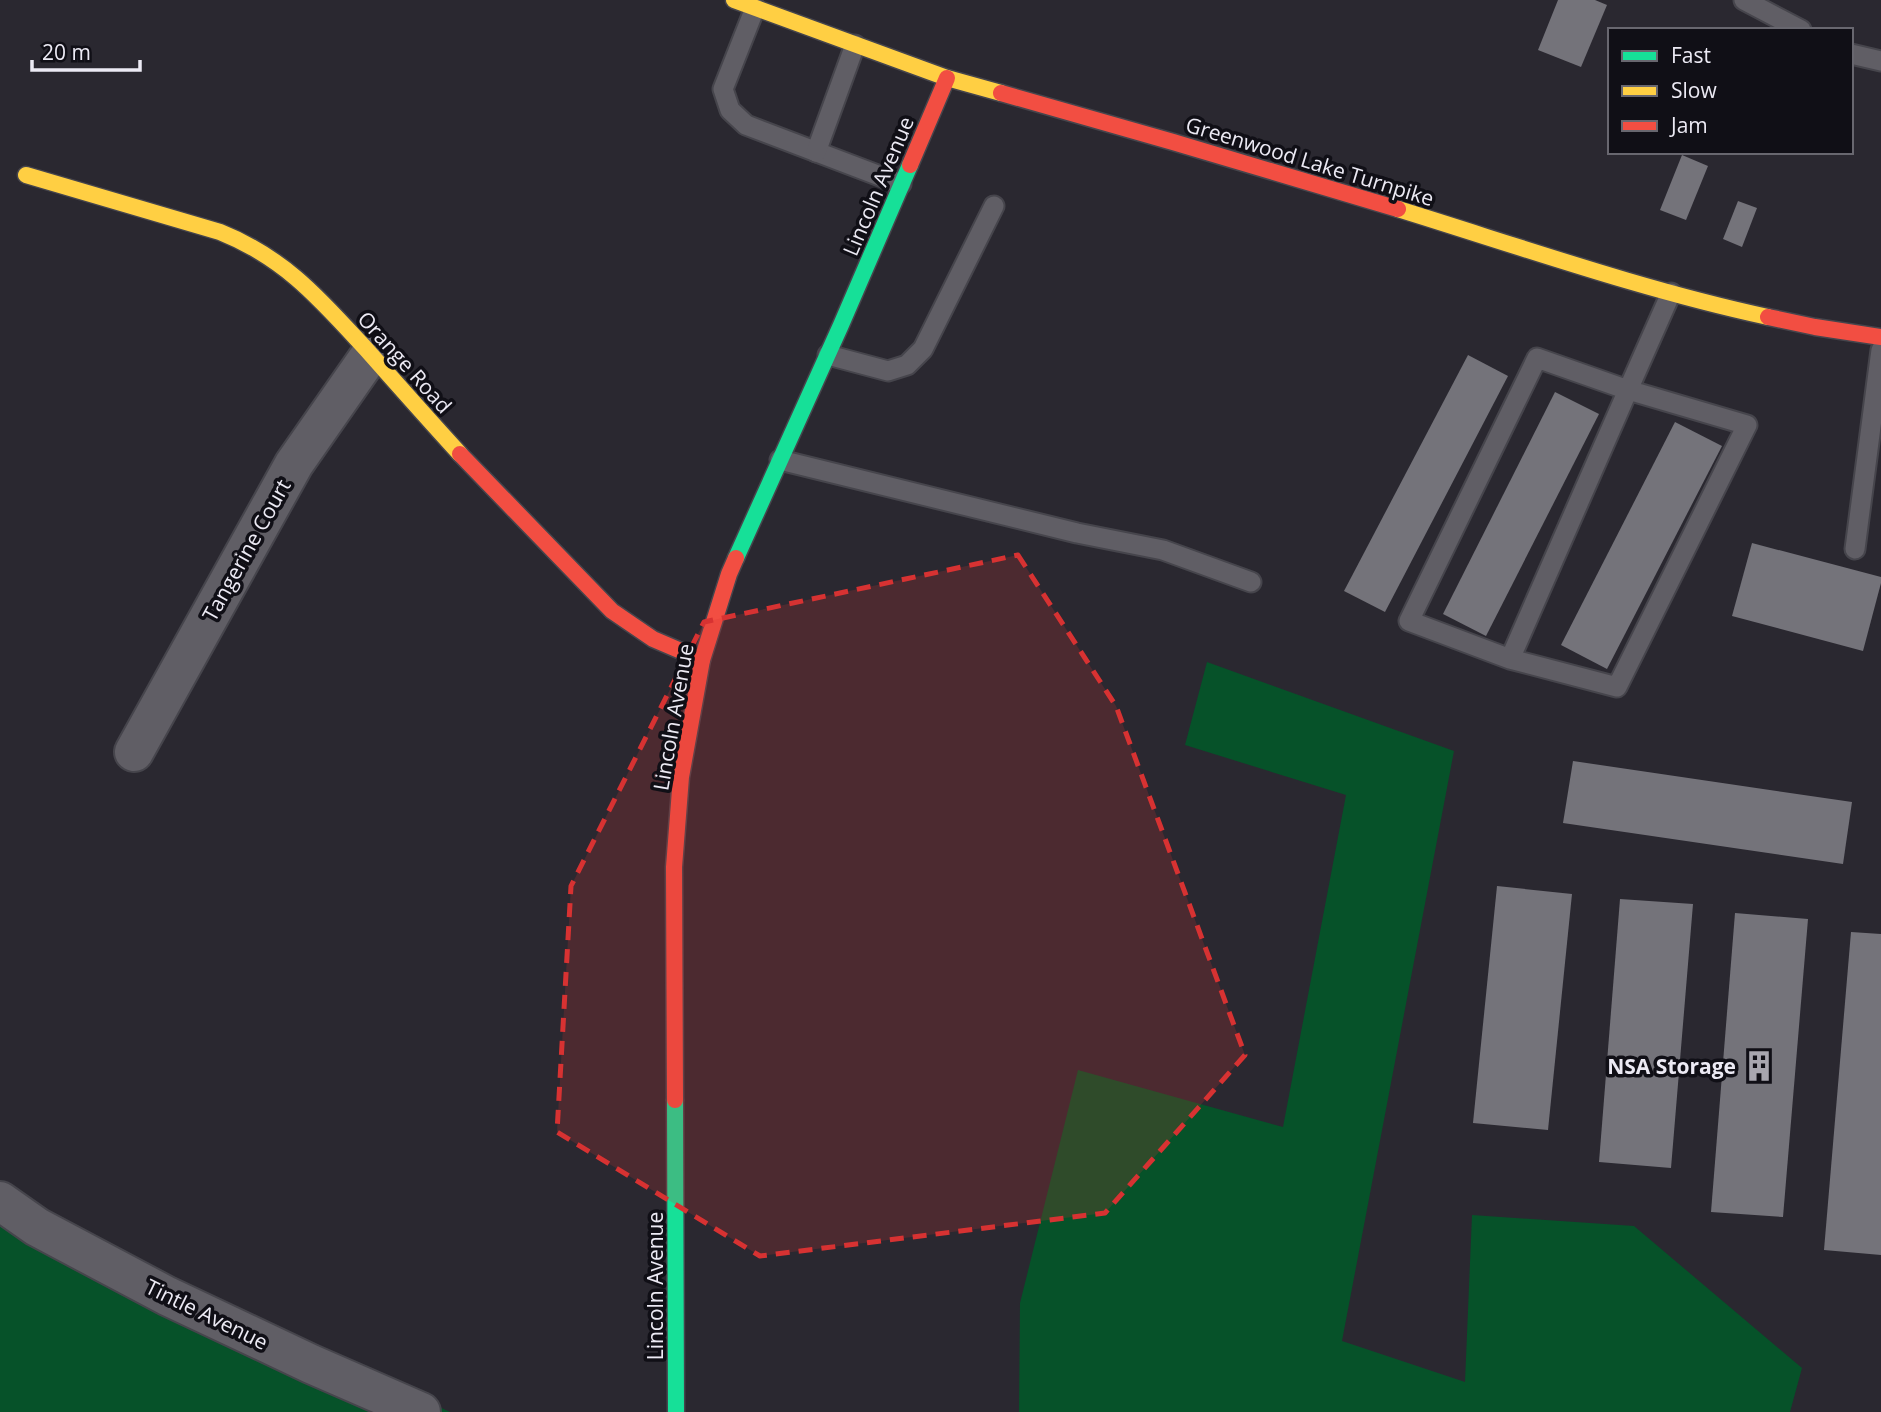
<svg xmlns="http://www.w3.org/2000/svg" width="1881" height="1412" font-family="'Open Sans',sans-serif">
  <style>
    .green { fill: #065229 }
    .building { fill: #74737a }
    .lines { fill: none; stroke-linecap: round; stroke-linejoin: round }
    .lane-casing { stroke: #46454c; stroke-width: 23 }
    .street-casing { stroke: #46454c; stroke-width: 42 }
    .fast-casing { stroke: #46454c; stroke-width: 19 }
    .slow-casing { stroke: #46454c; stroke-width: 19 }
    .jam-casing { stroke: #46454c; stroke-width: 19 }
    .lane { stroke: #605e65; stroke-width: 19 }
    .street { stroke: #605e65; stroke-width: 38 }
    .fast { stroke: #16e098; stroke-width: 16 }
    .slow { stroke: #ffcf43; stroke-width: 16 }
    .jam { stroke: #f24e42; stroke-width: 16 }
    .marked { fill: #d73232; fill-opacity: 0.2; stroke: #d73232; stroke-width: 5; stroke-dasharray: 14 9; stroke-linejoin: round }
    .labels { text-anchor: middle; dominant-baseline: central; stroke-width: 7; stroke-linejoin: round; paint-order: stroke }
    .street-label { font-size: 21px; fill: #eceaf4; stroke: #100f16 }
    .poi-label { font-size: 21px; font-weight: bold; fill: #eceaf4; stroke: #100f16; text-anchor: end }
  </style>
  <rect width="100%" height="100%" fill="#2a2830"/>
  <g class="green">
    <polygon points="1207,662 1454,751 1342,1341 1465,1382 1472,1215 1634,1226 1802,1368 1790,1412 1019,1412 1020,1303 1078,1070 1283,1127 1346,795 1185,745"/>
    <polygon points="0,1197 450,1412 0,1412"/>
  </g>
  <g class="building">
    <polygon points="1558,0 1595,0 1607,5 1581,67 1538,50"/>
    <polygon points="1682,155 1708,166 1686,220 1660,210"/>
    <polygon points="1738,201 1757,208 1742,247 1723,239"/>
    <polygon points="1468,355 1508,376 1385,612 1344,591"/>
    <polygon points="1555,392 1599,414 1486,636 1443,614"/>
    <polygon points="1675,422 1722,446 1607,669 1561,645"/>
    <polygon points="1752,543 1881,577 1881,583 1863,651 1732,616"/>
    <polygon points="1573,761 1852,802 1843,864 1563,823"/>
    <polygon points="1497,886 1572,894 1548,1130 1473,1123"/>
    <polygon points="1620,899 1693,904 1671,1168 1599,1162"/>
    <polygon points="1735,913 1808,919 1783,1217 1711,1212"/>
    <polygon points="1851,932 1881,934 1881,1255 1824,1250"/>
  </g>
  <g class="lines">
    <defs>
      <g id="lane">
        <polyline points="1744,0 1801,30"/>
        <polyline points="755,8 723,89 730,110 746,125 901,184"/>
        <polyline points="1851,54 1881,61"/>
        <polyline points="816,152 855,45"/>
        <polyline points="828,355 888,371 907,365 923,349 994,206"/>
        <polyline points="780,460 1077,533 1163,550 1251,582"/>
        <polyline points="1855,549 1881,350"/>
        <polyline points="1510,659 1628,390 1747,425 1617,687 1510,659 1409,621 1537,358 1628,390 1671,293"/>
      </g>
      <g id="street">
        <polyline points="134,752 294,464 370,355"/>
        <polyline points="0,1201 37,1227 167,1296 311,1364 421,1412"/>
      </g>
      <g id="fast">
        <polyline points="736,558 841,325 910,165"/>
        <polyline points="675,1100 676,1412"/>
      </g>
      <g id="slow">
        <polyline points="734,0 947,78 1001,93"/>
        <path d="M 26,175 L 220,232 C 285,258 320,299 366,349 C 397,384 428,419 460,454"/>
        <path d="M 1398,209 C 1521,247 1643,290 1768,317"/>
      </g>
      <g id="jam">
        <polyline points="1001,93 1173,142 1398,209"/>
        <polyline points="910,165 947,78"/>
        <polyline points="1768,317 1815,327 1881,337"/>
        <polyline points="460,454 612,611 653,639 702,660"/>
        <polyline points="675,1100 674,867 681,777 702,660 729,574 736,558"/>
      </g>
    </defs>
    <use href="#lane" class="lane-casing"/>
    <use href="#street" class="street-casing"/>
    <use href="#fast" class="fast-casing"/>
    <use href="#slow" class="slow-casing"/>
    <use href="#jam" class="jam-casing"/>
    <use href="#lane" class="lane"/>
    <use href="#street" class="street"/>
    <use href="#fast" class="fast"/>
    <use href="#slow" class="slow"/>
    <use href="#jam" class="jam"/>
  </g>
  <path class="marked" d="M 1018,555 L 1116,706 L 1245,1055 L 1105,1213 L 760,1256 L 557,1132 L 571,886 L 704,622 Z"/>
  <defs>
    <symbol id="building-bare" viewBox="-9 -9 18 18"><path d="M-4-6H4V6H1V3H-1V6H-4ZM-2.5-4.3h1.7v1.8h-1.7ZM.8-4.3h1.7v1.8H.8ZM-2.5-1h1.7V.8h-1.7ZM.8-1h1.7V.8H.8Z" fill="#a8a6af" stroke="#100f16" stroke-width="2.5" paint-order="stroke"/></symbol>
  </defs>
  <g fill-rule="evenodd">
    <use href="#building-bare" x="1737" y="1044" width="44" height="44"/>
  </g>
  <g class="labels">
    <g class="street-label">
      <text transform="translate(1310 161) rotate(17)">Greenwood Lake Turnpike</text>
      <text transform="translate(878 186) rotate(-67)">Lincoln Avenue</text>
      <text transform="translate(405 362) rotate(48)">Orange Road</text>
      <text transform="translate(246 550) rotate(-61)">Tangerine Court</text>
      <text transform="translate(673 717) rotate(-80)">Lincoln Avenue</text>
      <text transform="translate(655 1286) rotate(-90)">Lincoln Avenue</text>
      <text transform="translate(207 1314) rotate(26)">Tintle Avenue</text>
    </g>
    <g class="poi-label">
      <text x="1736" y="1066">NSA Storage</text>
    </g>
  </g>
  <rect x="1608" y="28" width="245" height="126" fill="#100f16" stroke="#68676f" stroke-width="2"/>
  <rect x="1622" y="51" width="35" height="10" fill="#16e098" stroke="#68676f" stroke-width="2"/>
  <text x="1671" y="63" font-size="21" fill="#eceaf4">Fast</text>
  <rect x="1622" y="86" width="35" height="10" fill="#ffcf43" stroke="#68676f" stroke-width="2"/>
  <text x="1671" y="98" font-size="21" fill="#eceaf4">Slow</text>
  <rect x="1622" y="121" width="35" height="10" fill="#f24e42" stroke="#68676f" stroke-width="2"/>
  <text x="1671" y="133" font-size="21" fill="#eceaf4">Jam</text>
  <path d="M32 60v10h108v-10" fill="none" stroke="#eceaf4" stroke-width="3.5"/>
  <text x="42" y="60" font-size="21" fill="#eceaf4" stroke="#100f16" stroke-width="5" paint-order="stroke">20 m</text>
</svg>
